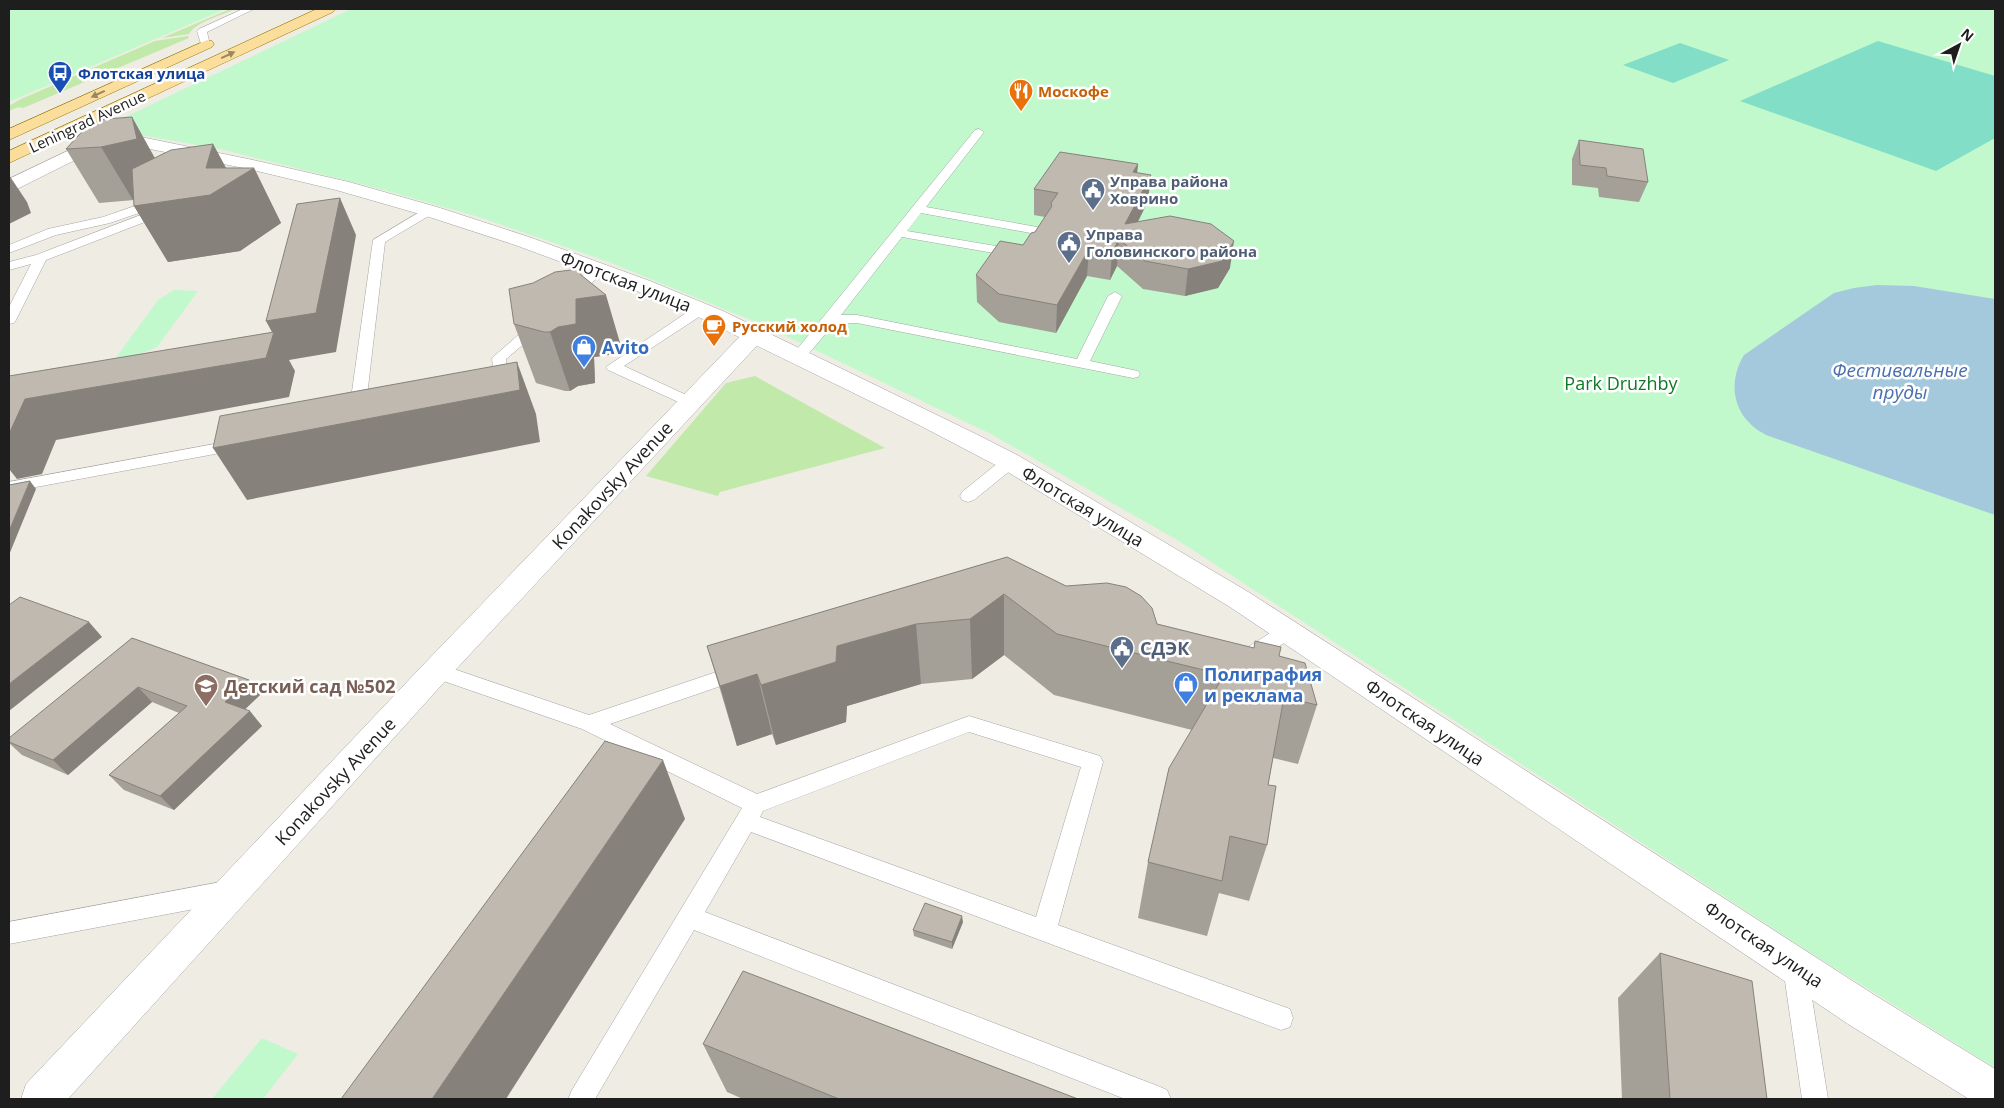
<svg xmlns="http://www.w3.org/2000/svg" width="2004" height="1108" font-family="'Open Sans',sans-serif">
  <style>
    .grass { fill: #c1e9aa }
    .park { fill: #c1f9cc }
    .pitch { fill: #82dec6 }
    .water { fill: #a4c8dc }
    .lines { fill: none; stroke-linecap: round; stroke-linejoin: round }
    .service-casing { stroke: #a5a5a5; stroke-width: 1 }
    .minor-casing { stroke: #a5a5a5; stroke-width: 1 }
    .tertiary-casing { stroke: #a5a5a5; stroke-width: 1 }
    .primary-casing { stroke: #967801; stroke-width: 1 }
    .service { fill: #fff; fill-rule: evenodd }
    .minor { fill: #fff; fill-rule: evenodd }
    .tertiary { fill: #fff; fill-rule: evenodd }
    .primary { fill: #fbde9c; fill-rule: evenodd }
    .wall { fill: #a49f97 }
    .shaded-wall { fill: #86827b }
    .building { fill: #bfb9b0; stroke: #86827b }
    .oneway { fill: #988863 }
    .labels { text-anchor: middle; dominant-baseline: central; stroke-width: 5; stroke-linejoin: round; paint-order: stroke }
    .far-transit-label { font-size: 15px; font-weight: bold; fill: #164399; stroke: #fff; text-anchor: start }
    .far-food-label { font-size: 15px; font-weight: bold; fill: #c56008; stroke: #fff; text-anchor: start }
    .far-street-label { font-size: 15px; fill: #1e1e1e; stroke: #fff }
    .far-service-label { font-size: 15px; font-weight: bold; fill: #4e5e75; stroke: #fff; text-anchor: start }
    .street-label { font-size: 18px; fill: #1e1e1e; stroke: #fff }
    .shop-label { font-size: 18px; font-weight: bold; fill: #366cbe; stroke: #fff; text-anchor: start }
    .park-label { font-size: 18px; fill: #0c7b24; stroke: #fff }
    .service-label { font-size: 18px; font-weight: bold; fill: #4e5e75; stroke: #fff; text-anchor: start }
    .education-label { font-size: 18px; font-weight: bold; fill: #785e54; stroke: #fff; text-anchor: start }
    .water-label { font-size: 19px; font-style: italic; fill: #4b6fad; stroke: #fff }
  </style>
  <rect width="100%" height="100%" fill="#efece4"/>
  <g class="grass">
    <path d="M 230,9 L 236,9 C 224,14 194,23 189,34 L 162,38 Z"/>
    <polygon points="188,36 189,38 23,108 18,107 9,111 9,106 21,99 155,41"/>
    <polygon points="755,376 885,448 720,492 718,496 646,476 726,383"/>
  </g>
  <g class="park">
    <polygon points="9,9 225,9 9,102"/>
    <polygon points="351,9 1995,9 1995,1068 1809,952 1179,541 989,433 765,326 609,262 479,217 384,190 220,149 129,133 121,119"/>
    <polygon points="174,290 198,291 157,347 136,356 115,359 158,300"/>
    <polygon points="262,1038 298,1054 263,1099 212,1099"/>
  </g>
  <g class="pitch">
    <polygon points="1878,41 1995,76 1995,138 1936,171 1740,101"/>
    <polygon points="1680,43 1729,60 1673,83 1623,65"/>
  </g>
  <path class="water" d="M 1877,285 L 1914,286 L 1995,299 L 1995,515 L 1766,435 C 1734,419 1726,385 1744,355 L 1834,293 L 1854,288 Z"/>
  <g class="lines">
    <defs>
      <g id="service">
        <polygon points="243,9 254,9 207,32 210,45 208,47 202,47 197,31 199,29"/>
        <path d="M 979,129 L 984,132 L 926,207 L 1048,229 L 1050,232 L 1033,258 L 1028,259 L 902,237 L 841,315 L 857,315 L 1077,359 L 1108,296 L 1115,292 L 1122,296 L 1090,361 L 1138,371 L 1140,374 L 1138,377 L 1133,378 L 857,323 L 834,324 L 804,359 L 794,359 L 792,356 L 794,353 L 975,130 ZM 921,213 L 1036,234 L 1025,251 L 907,231 Z"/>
        <polygon points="158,198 162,199 164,202 162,205 110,223 56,235 9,253 9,245 48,229 103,217"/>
        <polygon points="428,207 434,211 432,214 385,242 365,413 362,416 352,416 349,413 373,240"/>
        <polygon points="146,213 150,214 152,217 150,220 46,260 16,320 14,323 9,324 9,307 31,264 9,270 9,262 36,255"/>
        <polygon points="599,264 604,265 605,268 604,271 575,299 565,299 563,296 565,293 594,265"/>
        <polygon points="700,306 705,307 707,310 705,313 624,366 695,399 698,402 695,405 685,405 608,370 606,367 695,307"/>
        <polygon points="538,321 543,322 545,325 543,328 506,359 509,388 507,391 497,391 495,388 492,358 533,322"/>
        <polygon points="236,440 242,441 244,445 242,449 9,492 9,482"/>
        <polygon points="1010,457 1016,458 1018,462 1016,466 974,500 968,502 962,500 960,496 962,492 1004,458"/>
        <polygon points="1288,624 1295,626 1297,631 1295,636 1256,661 1249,663 1242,661 1239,656 1242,651 1281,626"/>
        <path d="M 436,663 L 589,715 L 740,664 L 747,667 L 750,672 L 747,677 L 610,724 L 757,794 L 969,716 L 1100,756 L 1103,762 L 1058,925 L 1290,1009 L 1293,1018 L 1290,1027 L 1281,1030 L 751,832 L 705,912 L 1158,1086 L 1167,1090 L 1171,1099 L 1125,1099 L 694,930 L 595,1099 L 568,1099 L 572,1090 L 742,808 L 582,729 L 429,676 L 426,671 L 429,666 ZM 969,732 L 1081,767 L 1036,917 L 760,817 L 763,811 Z"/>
        <polygon points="226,881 234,885 237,892 234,899 226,903 9,944 9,922"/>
        <polygon points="1795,955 1803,959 1807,967 1828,1099 1802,1099 1783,967 1787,959"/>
      </g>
      <g id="minor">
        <polygon points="103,134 109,135 112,139 109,143 15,190 9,191 9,179"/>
        <polygon points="756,326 764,328 767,333 764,338 447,679 68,1099 21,1099 26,1084 425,663 748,328"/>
      </g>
      <polygon id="tertiary" points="73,123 253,160 349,182 437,207 529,237 650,281 723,311 978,435 1019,456 1250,593 1876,996 1995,1069 1995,1099 1969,1099 1848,1024 1230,607 1001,468 919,425 686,311 605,278 515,245 423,215 336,190 253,170 67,132 65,128 67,124"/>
      <g id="primary">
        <polygon points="317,9 335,9 333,12 9,163 9,151"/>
        <polygon points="207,40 212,41 214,44 212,47 9,140 9,129"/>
      </g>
    </defs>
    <use href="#service" class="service-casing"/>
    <use href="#minor" class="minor-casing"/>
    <use href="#tertiary" class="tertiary-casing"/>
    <use href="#primary" class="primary-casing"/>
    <use href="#service" class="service"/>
    <use href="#minor" class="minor"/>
    <use href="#tertiary" class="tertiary"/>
    <use href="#primary" class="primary"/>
  </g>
  <g class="wall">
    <polygon points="132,117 155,158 213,144 226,168 254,168 281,223 240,251 168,262 134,206 134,200 99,203 66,149"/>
    <polygon points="1579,140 1648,182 1639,202 1599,197 1598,188 1572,185 1572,159"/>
    <polygon points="1138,164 1137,173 1148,201 1138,222 1230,268 1218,288 1185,296 1143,289 1117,266 1110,280 1087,276 1056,333 999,322 977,302 976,275 1023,245 1035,232 1045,217 1034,215 1034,189"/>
    <polygon points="581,276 623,353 594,357 595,383 578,386 570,391 565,391 536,383 514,324"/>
    <polygon points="1007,557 1066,586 1157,624 1279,656 1317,705 1298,764 1273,758 1268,785 1267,845 1249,901 1219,893 1207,936 1138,918 1148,862 1192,730 1054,695 1004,655 972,679 921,684 847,706 846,722 776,745 772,734 737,746 707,646"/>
    <polygon points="132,638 249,680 260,695 245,709 262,726 174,810 124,790 109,775 179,713 152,702 68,775 22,755 9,743 9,742"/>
    <polygon points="963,922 952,949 914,936 913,930"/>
    <polygon points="1660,953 1767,1099 1622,1099 1618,998"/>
    <polygon points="703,1044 1078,1099 743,1099 727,1092"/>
  </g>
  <g class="shaded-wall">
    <polygon points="132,117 161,170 168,192 133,200 101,147"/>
    <polygon points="213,144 233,181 254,168 281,223 240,251 168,262 134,206 206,168"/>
    <polygon points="1138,164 1135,190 1133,172"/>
    <polygon points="9,175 27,202 31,213 9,224"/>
    <polygon points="1151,175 1148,201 1126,245 1125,224"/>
    <polygon points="340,198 356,235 336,352 289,360 295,371 289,397 56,440 42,474 17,479 9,469 9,414 25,399 273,334 266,321"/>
    <polygon points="1119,239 1117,266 1110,280 1112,253"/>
    <polygon points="1234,241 1230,268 1218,288 1185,296 1188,269"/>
    <polygon points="1089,249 1087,276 1056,333 1057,305"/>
    <polygon points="579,269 588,297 606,295 623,353 594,357 595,383 578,386 570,391 550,332 576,299 581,275"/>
    <polygon points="517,362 536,414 540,442 247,500 213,448"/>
    <polygon points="30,481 36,489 9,555 9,531"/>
    <polygon points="1004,594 1004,655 972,679 970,619"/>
    <polygon points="89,622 102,637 9,711 9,684"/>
    <polygon points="916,624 921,684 847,706 846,722 776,745 761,685 837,646"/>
    <polygon points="757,674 772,734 737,746 720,686"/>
    <polygon points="249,680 260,695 237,717 225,702"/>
    <polygon points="138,687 152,702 68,775 53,760"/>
    <polygon points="250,711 262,726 174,810 160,796"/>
    <polygon points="663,760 685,819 506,1099 432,1099"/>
    <polygon points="962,916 963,922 952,949 952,942"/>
  </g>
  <g class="building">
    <polygon points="132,117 137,139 101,147 66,149 89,124 106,119"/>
    <polygon points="1579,140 1643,149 1648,182 1607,176 1606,168 1580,165"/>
    <polygon points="213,144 206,168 254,168 210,195 134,206 132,169 171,150"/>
    <polygon points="1060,152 1138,164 1133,172 1151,175 1125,224 1170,216 1211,224 1234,241 1222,261 1188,269 1145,261 1119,239 1112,253 1089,249 1057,305 999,294 976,275 1000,241 1023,245 1031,233 1035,232 1052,206 1051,203 1058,193 1034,189"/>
    <polygon points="340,198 316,313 266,321 297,204"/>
    <polygon points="579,269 581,275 606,295 576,299 576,324 558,327 550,332 544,332 514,324 509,289 533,283 555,272"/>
    <polygon points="274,332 266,358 25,399 9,434 9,376"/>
    <polygon points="517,362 520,390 213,448 220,416"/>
    <polygon points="30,481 9,531 9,485"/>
    <polygon points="1007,557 1066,586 1107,583 1126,587 1141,596 1152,608 1157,624 1254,648 1255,641 1281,647 1279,656 1305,663 1317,705 1284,697 1268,785 1276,786 1267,845 1230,836 1222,881 1148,862 1169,768 1224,675 1057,634 1004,594 970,619 916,624 837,646 836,662 761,685 757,674 720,686 707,646"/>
    <polygon points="20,597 89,622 9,684 9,605"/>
    <polygon points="132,638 249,680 225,702 250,711 160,796 109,775 187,706 138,687 53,760 9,742 9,738"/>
    <polygon points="605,741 663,760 432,1099 341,1099"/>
    <polygon points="925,903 962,916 952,942 913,930"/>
    <polygon points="1660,953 1752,981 1767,1099 1670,1099"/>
    <polygon points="743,971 1078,1099 839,1099 703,1044"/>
  </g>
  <defs><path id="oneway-solid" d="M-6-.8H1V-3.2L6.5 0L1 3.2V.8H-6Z" transform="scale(1.25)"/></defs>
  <g class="oneway">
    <use href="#oneway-solid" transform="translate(228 55) rotate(-25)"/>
    <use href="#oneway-solid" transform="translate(98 94) rotate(155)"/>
  </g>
  <defs>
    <symbol id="bus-pin" viewBox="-11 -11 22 30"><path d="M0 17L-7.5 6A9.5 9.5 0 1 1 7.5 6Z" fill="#1a4fb4" stroke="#fff"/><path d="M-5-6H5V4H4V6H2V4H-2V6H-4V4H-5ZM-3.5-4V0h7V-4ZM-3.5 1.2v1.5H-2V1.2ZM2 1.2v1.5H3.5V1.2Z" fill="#fff"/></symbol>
    <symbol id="restaurant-pin" viewBox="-11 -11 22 30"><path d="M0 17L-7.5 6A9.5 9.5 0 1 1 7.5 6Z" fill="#e8710a" stroke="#fff"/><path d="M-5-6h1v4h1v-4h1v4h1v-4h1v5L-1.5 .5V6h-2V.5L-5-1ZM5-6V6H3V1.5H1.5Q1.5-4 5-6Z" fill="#fff"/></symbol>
    <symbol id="civic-pin" viewBox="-11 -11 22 30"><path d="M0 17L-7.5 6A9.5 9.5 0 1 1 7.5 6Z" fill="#5c6f8a" stroke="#fff"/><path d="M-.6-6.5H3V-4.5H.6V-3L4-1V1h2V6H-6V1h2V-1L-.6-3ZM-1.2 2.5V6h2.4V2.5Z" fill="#fff"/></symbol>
    <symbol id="cafe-pin" viewBox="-11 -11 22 30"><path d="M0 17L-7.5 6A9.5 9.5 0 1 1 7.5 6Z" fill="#e8710a" stroke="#fff"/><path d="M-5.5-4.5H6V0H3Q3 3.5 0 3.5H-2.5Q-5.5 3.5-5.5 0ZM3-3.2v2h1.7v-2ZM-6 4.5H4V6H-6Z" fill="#fff"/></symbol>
    <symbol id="shop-pin" viewBox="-11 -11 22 30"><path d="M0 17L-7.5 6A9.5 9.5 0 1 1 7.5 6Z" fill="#3f7fe0" stroke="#fff"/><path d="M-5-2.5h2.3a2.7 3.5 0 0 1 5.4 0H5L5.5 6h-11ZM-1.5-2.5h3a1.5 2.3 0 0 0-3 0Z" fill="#fff"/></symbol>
    <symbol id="school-pin" viewBox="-11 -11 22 30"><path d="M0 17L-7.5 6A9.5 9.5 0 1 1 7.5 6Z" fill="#8d6e63" stroke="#fff"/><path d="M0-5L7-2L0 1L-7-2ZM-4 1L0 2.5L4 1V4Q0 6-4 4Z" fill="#fff"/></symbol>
  </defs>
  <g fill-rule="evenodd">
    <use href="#bus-pin" x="46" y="59" width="28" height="38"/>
    <use href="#restaurant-pin" x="1007" y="77" width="28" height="38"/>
    <use href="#civic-pin" x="1079" y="176" width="28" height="38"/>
    <use href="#civic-pin" x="1055" y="229" width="28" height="38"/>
    <use href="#cafe-pin" x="700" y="312" width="28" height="38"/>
    <use href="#shop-pin" x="570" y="333" width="28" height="38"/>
    <use href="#civic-pin" x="1108" y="634" width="28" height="38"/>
    <use href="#shop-pin" x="1172" y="670" width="28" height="38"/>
    <use href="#school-pin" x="192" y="672" width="28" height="38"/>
  </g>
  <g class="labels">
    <g class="far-transit-label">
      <text x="78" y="73">Флотская улица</text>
    </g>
    <g class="far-food-label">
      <text x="1038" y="91">Москофе</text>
      <text x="732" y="326">Русский холод</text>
    </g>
    <g class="far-street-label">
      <text transform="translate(87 121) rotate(-25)">Leningrad Avenue</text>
    </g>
    <g class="far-service-label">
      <text x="1110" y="181">Управа района<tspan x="1110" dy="17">Ховрино</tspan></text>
      <text x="1086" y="234">Управа<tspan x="1086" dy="17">Головинского района</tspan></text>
    </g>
    <g class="street-label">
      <text transform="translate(626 281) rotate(21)">Флотская улица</text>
      <text transform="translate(612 485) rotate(-47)">Konakovsky Avenue</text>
      <text transform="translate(1083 506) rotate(31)">Флотская улица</text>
      <text transform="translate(1425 722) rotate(34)">Флотская улица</text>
      <text transform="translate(335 781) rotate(-47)">Konakovsky Avenue</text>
      <text transform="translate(1764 944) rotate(34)">Флотская улица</text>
    </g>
    <g class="shop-label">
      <text x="602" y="347">Avito</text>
      <text x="1204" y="674">Полиграфия<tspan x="1204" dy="21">и реклама</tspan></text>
    </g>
    <g class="park-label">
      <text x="1621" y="383">Park Druzhby</text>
    </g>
    <g class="service-label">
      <text x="1140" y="648">СДЭК</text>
    </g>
    <g class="education-label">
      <text x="224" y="686">Детский сад №502</text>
    </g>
    <g class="water-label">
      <text x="1900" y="370">Фестивальные<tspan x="1900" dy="22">пруды</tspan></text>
    </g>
  </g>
  <rect width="2004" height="1108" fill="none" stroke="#1e1e1e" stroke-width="20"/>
  <g transform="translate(1959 45) rotate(40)" stroke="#ffffff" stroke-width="4" paint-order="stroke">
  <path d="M0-4L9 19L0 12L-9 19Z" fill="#1e1e1e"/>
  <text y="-8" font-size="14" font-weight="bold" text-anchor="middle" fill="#1e1e1e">N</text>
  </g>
</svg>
